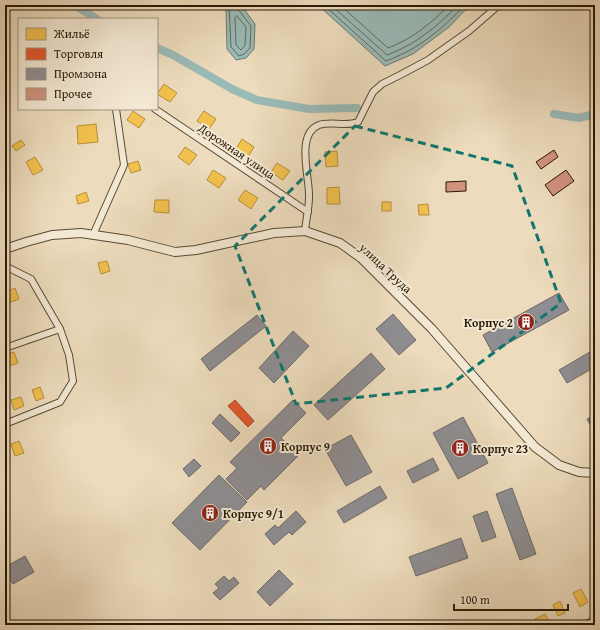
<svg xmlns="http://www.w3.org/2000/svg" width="600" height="630" font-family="'Gentium Book Plus',serif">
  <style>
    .water { fill: #9abab7; stroke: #6c7a6f }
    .homes { fill: #f2c14e; stroke: #b58f38 }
    .shops { fill: #e4572e; stroke: #ac4421 }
    .industry { fill: #8d8d92; stroke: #6f6a67 }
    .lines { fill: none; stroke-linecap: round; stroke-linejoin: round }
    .shore { stroke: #616a5e; stroke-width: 1 }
    .canal { stroke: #9abab7; stroke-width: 8 }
    .building { fill: #d0917d; stroke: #281904 }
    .minor-casing { stroke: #594a32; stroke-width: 8 }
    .tertiary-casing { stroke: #594a32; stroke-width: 10 }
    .minor { stroke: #f3e8d3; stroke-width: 6 }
    .tertiary { stroke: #f3e8d3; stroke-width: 8 }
    .marked { fill: none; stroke: #0f766e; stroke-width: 3; stroke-dasharray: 8 5; stroke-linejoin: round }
    .labels { text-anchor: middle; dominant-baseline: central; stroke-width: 4; stroke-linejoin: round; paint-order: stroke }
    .street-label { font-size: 12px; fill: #281904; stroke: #f3e8d3 }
    .poi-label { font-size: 12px; font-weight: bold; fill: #281904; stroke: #f3e8d3; text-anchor: start }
  </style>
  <rect width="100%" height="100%" fill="#ecdbbc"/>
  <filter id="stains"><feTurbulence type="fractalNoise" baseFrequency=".005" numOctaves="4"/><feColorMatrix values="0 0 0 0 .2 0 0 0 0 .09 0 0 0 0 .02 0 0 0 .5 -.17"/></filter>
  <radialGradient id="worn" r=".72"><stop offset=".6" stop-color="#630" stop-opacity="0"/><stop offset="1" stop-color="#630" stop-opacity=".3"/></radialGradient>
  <g class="water">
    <polygon points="224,5 241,5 255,24 254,49 246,58 236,60 227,49 226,8"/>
    <polygon points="318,5 470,5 449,27 413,54 385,66"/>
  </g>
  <g class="homes">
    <polygon points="164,84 177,93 170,102 157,94"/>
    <polygon points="133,111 145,119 139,128 127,120"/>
    <polygon points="204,111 216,119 209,129 197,121"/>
    <polygon points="96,124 98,142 78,144 77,126"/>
    <polygon points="242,139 254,147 248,157 236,149"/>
    <polygon points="21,140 25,145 16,151 12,146"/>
    <polygon points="185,147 197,155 189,165 178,157"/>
    <polygon points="337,151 338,166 326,167 325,152"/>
    <polygon points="35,157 43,170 33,175 26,162"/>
    <polygon points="138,161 141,170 131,173 128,164"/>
    <polygon points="277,163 290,171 283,180 271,172"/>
    <polygon points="213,170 226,178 219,188 207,180"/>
    <polygon points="339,187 340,204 327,204 327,188"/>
    <polygon points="245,190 258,198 251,209 238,200"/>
    <polygon points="86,192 89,201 78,204 76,196"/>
    <polygon points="155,200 169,200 169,213 154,212"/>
    <rect x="382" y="202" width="9" height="9"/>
    <polygon points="428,204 429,215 419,215 418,205"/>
    <polygon points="107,261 110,271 101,274 98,263"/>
    <polygon points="15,288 19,299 6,304 5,300 5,293"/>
    <polygon points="14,352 18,363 10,366 5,355"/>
    <polygon points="40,387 44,398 36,401 32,390"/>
    <polygon points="21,397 24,406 14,410 11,400"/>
    <polygon points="19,441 24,453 15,456 11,444"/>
    <polygon points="581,589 588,602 580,607 573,593"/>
    <polygon points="560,601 565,613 558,616 553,605"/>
    <polygon points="545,614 549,622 544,625 538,625 535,619"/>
  </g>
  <polygon class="shops" points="235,400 254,421 248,427 228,406"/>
  <g class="industry">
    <polygon points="559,293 569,310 492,352 483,335"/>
    <polygon points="393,314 416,340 399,355 376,329"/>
    <polygon points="257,315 266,326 210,371 201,359"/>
    <polygon points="293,331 309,346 274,383 259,368"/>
    <polygon points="595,349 595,367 567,383 559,370"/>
    <polygon points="371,353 385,369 328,420 314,405"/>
    <polygon points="293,400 306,413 281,438 299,455 264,490 261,486 247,500 226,479 237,468 230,462"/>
    <polygon points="220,414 240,433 231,442 212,423"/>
    <polygon points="595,415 595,434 587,419"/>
    <polygon points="463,417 488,463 458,479 433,433"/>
    <polygon points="351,435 372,472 346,486 325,449"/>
    <polygon points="433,458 439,470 413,483 407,471"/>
    <polygon points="194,459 201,466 189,477 183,469"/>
    <polygon points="219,475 247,502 200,550 172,523"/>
    <polygon points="380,486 387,498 344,523 337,511"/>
    <polygon points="512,488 536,554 520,560 496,494"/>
    <polygon points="296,511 306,522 292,535 289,532 274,545 265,534 275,525 278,528"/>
    <polygon points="487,511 496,537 482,542 473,516"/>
    <polygon points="461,538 468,558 416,576 409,557"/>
    <polygon points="25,556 34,572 13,584 5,572 5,567"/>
    <polygon points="279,570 293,584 270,606 257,592"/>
    <polygon points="224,576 229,581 234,577 239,583 220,600 213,593 219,588 215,584"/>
  </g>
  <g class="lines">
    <g class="shore">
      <polyline points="229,5 231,47 239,56 244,54 250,48 251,26 238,9 238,5"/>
      <path d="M 324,5 L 386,61 C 419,49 441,30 465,5"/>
      <path d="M 331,5 L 387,55 C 415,45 438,26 458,5"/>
      <path d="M 340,5 L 388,48 C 412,39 432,23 449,5"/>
      <polygon points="237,16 246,27 245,45 241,50 236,45 235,18"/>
    </g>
    <g class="canal">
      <polyline points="74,5 97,19"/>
      <polyline points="157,48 173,55 232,89 257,100 309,109 357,108"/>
      <polyline points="554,114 579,118 595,114"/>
    </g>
  </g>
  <g class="building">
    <polygon points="554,150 558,157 541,169 536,162"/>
    <polygon points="566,170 574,181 553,196 545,185"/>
    <polygon points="466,181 466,191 446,192 446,182"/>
  </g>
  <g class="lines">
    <defs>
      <g id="minor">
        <polyline points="155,109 308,212"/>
        <path d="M 305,231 C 306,220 309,208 309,197 C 310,178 295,134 319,125 C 331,121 346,127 358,122 L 373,92 L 382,84 L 400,75 L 428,60 L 469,31 L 499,5"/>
        <polyline points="93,235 124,165 116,109"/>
        <polyline points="5,266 31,279 60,329 69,355 73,381 60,402 5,424"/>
        <polyline points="5,348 60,329"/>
        <polyline points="584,625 595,620"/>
      </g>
      <polyline id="tertiary" points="5,249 26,242 52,235 81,233 128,240 175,252 196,250 274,233 305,231 340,243 361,258 432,329 535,447 559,465 579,472 595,473"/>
    </defs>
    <use href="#minor" class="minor-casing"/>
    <use href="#tertiary" class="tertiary-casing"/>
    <use href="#minor" class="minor"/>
    <use href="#tertiary" class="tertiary"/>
  </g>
  <path class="marked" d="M 355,126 L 512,166 L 561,303 L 446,388 L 296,404 L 235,246 Z"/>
  <defs>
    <symbol id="building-disc" viewBox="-11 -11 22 22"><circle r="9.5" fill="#8f2418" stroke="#f3e8d3"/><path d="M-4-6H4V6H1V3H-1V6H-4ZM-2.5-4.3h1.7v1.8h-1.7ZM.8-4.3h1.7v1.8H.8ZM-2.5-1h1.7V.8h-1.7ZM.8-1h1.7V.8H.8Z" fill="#fff"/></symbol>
  </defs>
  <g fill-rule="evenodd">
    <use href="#building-disc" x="516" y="312" width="20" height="20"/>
    <use href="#building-disc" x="258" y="436" width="20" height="20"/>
    <use href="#building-disc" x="450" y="438" width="20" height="20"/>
    <use href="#building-disc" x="200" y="503" width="20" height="20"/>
  </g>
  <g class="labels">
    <g class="street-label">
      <text transform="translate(237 151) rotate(34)">Дорожная улица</text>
      <text transform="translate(386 268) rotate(43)">улица Труда</text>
    </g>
    <g class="poi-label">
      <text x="513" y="322" text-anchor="end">Корпус 2</text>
      <text x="281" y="446">Корпус 9</text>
      <text x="473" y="448">Корпус 23</text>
      <text x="223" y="513">Корпус 9/1</text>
    </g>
  </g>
  <rect width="600" height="630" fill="none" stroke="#ecdbbc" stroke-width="20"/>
  <rect x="6" y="6" width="588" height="618" fill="none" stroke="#281904" stroke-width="2"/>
  <rect x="10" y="10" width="580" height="610" fill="none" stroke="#281904"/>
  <rect x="18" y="18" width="140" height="92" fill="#f3e8d3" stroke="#a29580"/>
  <rect x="26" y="28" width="20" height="12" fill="#f2c14e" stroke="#a29580"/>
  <text x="54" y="38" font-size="12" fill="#281904">Жильё</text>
  <rect x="26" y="48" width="20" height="12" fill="#e4572e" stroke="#a29580"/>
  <text x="54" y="58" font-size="12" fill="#281904">Торговля</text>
  <rect x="26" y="68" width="20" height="12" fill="#8d8d92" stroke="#a29580"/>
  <text x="54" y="78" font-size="12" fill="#281904">Промзона</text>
  <rect x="26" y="88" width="20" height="12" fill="#d0917d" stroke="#a29580"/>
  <text x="54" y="98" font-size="12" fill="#281904">Прочее</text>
  <path d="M454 604v6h114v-6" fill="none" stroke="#281904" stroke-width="2"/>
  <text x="460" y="604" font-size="12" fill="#281904" stroke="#f3e8d3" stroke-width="3" paint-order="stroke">100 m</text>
  <rect width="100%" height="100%" filter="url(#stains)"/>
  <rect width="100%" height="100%" fill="url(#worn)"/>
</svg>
